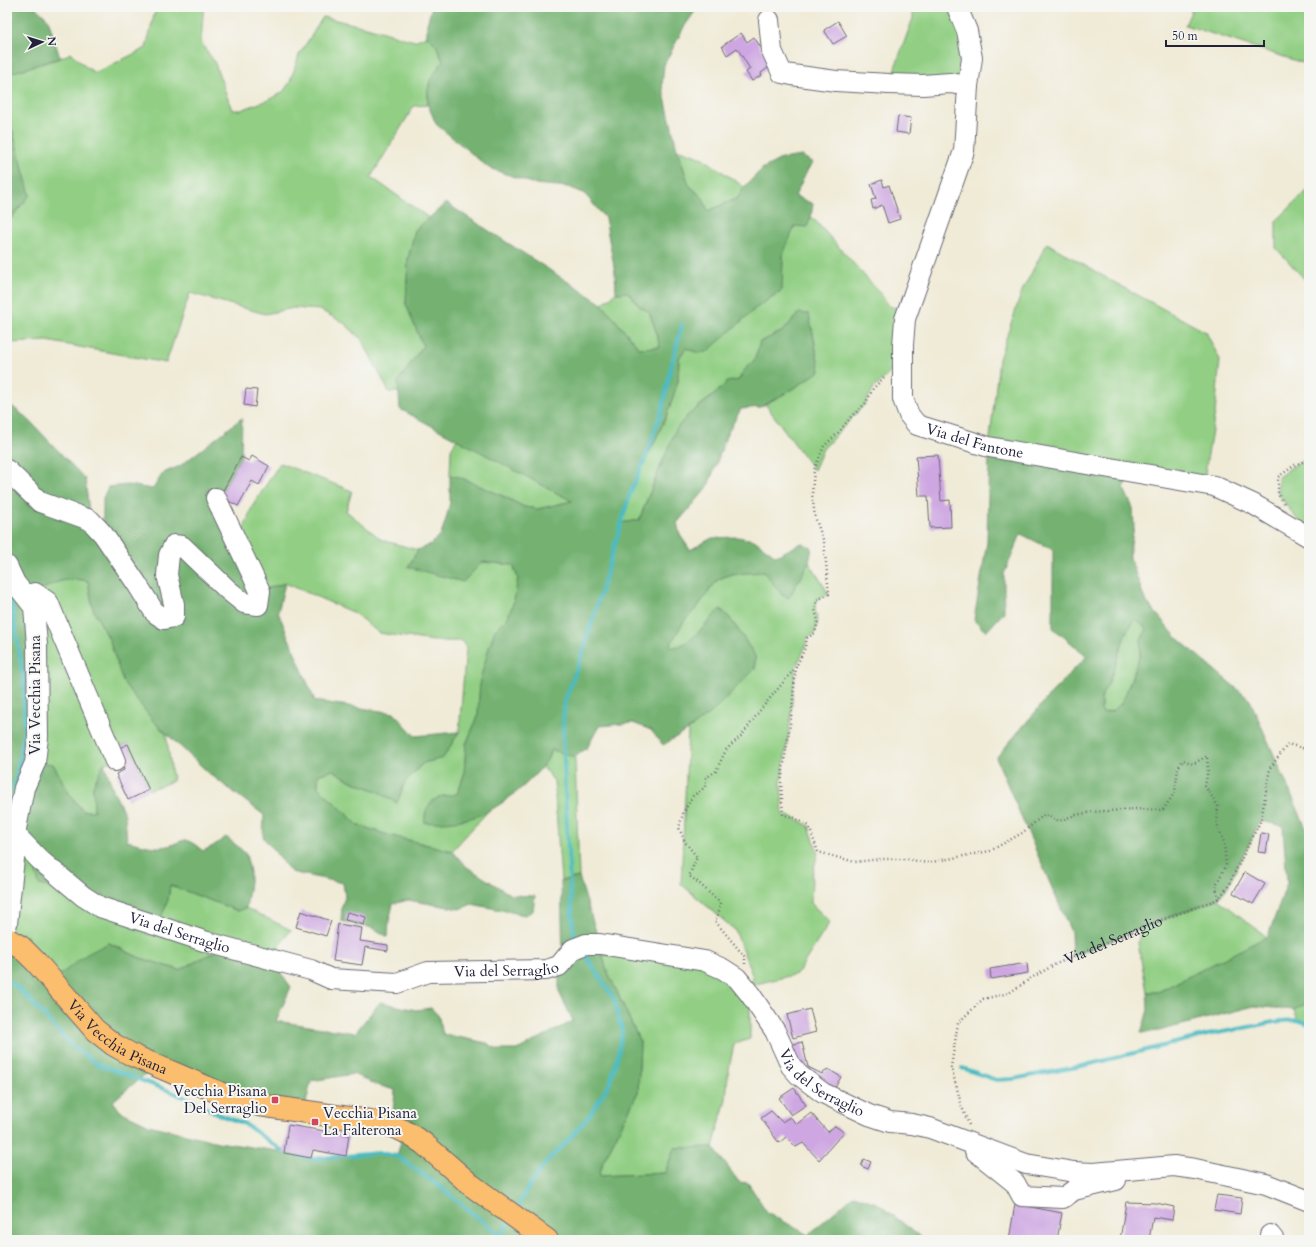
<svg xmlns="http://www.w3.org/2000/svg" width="1316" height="1247" font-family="Cardo,serif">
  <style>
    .green { fill: #92cf84; stroke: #5a7860 }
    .forest { fill: #75b272; stroke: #4c6a56; fill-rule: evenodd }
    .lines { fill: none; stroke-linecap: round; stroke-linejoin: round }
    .stream { stroke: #4cbbc2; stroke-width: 4 }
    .building { fill: #cea7e2 }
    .minor-casing { stroke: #6a6872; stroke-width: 22 }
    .major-casing { stroke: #6a6872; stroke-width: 24 }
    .path { stroke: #6a6872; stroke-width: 2.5; stroke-dasharray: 1 3; stroke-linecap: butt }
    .minor { stroke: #fff; stroke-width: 20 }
    .major { stroke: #fbbd6e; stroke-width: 22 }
    .poi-dot { fill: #d1495b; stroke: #f6f6f2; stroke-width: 1.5 }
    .labels { text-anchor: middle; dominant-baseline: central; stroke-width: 4; stroke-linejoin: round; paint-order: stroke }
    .street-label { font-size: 15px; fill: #22223b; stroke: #f6f6f2 }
    .poi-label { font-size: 15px; fill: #22223b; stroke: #f6f6f2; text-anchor: end }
  </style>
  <rect width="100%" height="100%" fill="#f6f6f2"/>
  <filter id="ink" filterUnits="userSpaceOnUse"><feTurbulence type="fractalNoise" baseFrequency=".025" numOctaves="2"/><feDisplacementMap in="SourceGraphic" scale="8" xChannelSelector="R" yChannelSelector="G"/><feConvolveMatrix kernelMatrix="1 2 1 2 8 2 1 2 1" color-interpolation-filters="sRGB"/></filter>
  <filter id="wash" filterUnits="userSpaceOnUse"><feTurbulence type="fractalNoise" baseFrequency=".012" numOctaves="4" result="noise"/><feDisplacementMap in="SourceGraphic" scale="16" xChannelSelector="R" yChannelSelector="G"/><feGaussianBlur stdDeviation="0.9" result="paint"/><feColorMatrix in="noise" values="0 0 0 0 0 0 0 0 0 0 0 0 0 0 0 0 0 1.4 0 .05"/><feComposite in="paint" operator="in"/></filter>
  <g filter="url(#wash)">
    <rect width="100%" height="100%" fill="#f0ebd7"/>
    <g class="green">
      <polygon points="156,7 205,7 203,14 201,43 214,61 232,110 241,110 268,100 283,92 290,82 299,55 323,17 370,28 414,41 427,36 436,45 443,62 430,80 428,90 428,105 414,106 371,177 429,218 415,230 408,259 406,304 423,346 398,382 399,392 389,392 362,340 344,323 320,310 293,308 265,314 190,293 166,363 47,341 9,343 7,341 7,223 30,195 7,111 7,74 60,58 71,53 86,67 95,73 146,48"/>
      <polygon points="913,7 957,7 968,86 889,84 913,18"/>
      <polygon points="1193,7 1309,7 1309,65 1185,25"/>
      <polygon points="677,149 703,158 744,187 738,198 708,211 703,198 689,185"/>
      <polygon points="1309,189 1309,284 1276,248 1276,221"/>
      <polygon points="811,216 881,294 889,306 907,311 896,367 873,389 865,404 823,449 814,470 765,404 786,393 820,371 812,328 799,313 783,331 760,342 755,359 743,372 739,380 727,382 715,394 699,406 664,457 639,520 621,523 630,494 667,415 678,382 679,358 686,348 698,353 734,328 756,308 782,290 783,254 795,225 807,227"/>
      <polygon points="1047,243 1110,280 1206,332 1220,360 1215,413 1203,484 989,447 999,359 1022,291"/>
      <polygon points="628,292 639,306 649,311 655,328 661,347 639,348 602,304 616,293"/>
      <polygon points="457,439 572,501 538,509 524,507 503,496 459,477 450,475 451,449"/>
      <polygon points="1309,459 1309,535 1278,494 1278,477 1295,465"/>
      <polygon points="280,463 352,491 346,511 382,540 418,550 408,567 482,562 513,565 518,578 514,601 508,617 495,630 480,680 478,716 466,744 464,775 457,795 442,796 478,816 489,810 452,851 388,835 358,825 318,787 318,775 333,770 351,781 377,791 397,803 405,782 423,763 443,758 459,732 466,648 462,641 433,641 379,633 354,613 285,583 260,591 238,544 252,507"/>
      <polygon points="809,562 829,594 817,600 815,610 818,621 815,633 807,638 805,648 796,667 793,692 791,718 781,783 783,815 793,817 809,826 818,852 812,876 811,903 830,922 797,974 752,985 753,977 735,930 681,884 688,730 712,712 755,669 755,656 743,637 729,617 721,609 693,638 677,648 668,647 684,621 696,609 717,580 731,574 764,572 788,598"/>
      <polygon points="77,579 88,581 93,609 109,639 154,722 166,734 173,781 149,790 128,744 115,750 115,761 104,763 93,786 94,811 83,811 70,795 53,764 35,763 35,593 58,581"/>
      <polygon points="1135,618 1147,629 1141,640 1140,655 1125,696 1121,704 1112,711 1103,713 1101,709 1101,699 1103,692 1109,683 1125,635"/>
      <polygon points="552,750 575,757 579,877 561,881 554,781 542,766 550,756"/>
      <polygon points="15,834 168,900 170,885 238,911 246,908 291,930 270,958 225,946 180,970 140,958 109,943 52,981 7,924"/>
      <polygon points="1218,899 1267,937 1158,992 1147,992 1138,943 1141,928"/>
      <polygon points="600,944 705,961 750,994 750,1039 734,1044 728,1074 726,1099 713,1147 674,1148 665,1173 599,1176 603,1162 638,1092 640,1042 606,968"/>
      <polygon points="1309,1002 1309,1024 1298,1020 1294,1010"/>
    </g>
    <g class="forest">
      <polygon points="7,7 35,7 48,19 60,58 7,74"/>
      <path d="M 432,7 L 698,7 L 684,27 L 664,65 L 662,85 L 677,149 L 689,185 L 703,198 L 708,211 L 738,198 L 744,187 L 762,169 L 781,159 L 802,156 L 813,163 L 808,169 L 795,196 L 813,204 L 811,216 L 807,227 L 795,226 L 783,254 L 782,290 L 756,308 L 707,352 L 698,353 L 686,348 L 679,358 L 678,381 L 667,415 L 630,494 L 621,523 L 639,520 L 676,429 L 687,416 L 715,394 L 727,382 L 739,380 L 743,372 L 755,359 L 760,342 L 783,331 L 799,313 L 809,314 L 820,371 L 786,393 L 760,407 L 741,409 L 726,436 L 716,465 L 707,488 L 677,523 L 680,535 L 690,550 L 712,538 L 737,537 L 754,540 L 776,556 L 802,543 L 812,548 L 809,562 L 789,598 L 782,595 L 764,572 L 731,574 L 717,580 L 696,609 L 684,621 L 669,647 C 688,650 707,622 720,609 L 729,617 L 743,637 L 755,656 L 755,669 L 712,712 L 688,730 L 663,745 L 651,730 L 633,723 L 599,726 L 587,748 L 575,757 L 552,750 C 544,773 500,809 477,816 C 460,822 442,822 425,823 C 423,810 431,798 444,796 C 448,795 453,795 457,794 L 464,775 L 466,744 L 478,716 L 480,680 L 489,647 L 495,630 L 508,617 L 514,601 L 518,578 L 513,565 L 482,562 L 463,582 L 408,567 L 418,550 L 431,544 L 441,534 L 446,519 L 450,502 L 450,475 L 459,477 L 503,496 L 524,507 L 538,509 L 572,501 L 400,409 L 398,382 L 423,346 L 406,304 L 408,259 L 415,230 L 446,203 L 602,304 L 639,348 L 660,347 L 655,328 L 649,312 L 639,306 L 628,292 L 616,293 L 615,272 L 605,218 L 584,193 L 568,187 L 534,184 L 489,168 L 436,124 L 428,105 L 428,90 L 430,80 L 443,61 L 436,45 L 427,36 L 427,24 Z"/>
      <polygon points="7,111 30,195 7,223"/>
      <path d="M 7,402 L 29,420 L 85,479 L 90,520 L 103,534 L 103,498 L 108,487 L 128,485 L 153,489 L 163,473 L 180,466 L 242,418 L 241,457 L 220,496 L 260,591 L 285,583 L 278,612 L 315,701 L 394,713 L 415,736 L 459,732 L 443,758 L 423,763 L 405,782 L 397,803 L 377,791 L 351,781 L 333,770 L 318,775 L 318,787 L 358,825 L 388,835 L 452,851 L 467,867 L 511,895 L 535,896 L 533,911 L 525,915 L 472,904 L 460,909 L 408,900 L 393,904 L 389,921 L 388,937 L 373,928 L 341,921 L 342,906 L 345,897 L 343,883 L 291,872 L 263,837 L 264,815 L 211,775 L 154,722 L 123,682 L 109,639 L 93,609 L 88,581 C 65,576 55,583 35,593 L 35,762 L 53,764 L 70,795 L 83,811 L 94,811 L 93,786 L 104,763 L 114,792 L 125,815 L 127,841 C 136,843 152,848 161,847 C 184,845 180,831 203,851 L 213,846 L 226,837 L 235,844 L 246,854 L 250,872 L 250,883 L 246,908 L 238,911 L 170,885 L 168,900 L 158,926 L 83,896 L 39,885 L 33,861 L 15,835 L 7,857 Z"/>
      <path d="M 989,447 L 1135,472 L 1123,487 L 1133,508 L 1134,527 L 1129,555 L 1145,600 L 1177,638 L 1250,700 L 1309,835 L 1309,1002 L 1294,1010 L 1254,1006 L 1159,1031 L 1141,1033 L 1148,1010 L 1147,992 L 1158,992 L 1268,936 L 1287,883 L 1283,826 L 1261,821 L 1227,888 L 1218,899 L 1151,924 L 1072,957 L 1071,932 L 996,758 L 1054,690 L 1087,656 L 1053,628 L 1053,550 L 1021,534 L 1004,574 L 1004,612 L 986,632 L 974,620 L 987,542 ZM 1135,619 L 1147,629 L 1141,640 L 1140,655 L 1125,696 L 1121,704 L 1112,711 L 1103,713 L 1101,709 L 1101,699 L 1103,692 L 1109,683 L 1125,635 Z"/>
      <path d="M 579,877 L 600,944 L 606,968 L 640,1042 L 638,1092 L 603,1162 L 599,1176 L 665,1173 L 674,1148 L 713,1147 L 739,1182 L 748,1183 L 767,1212 L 808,1235 L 854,1195 L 879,1204 L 924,1240 L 7,1240 L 7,939 L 52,981 L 87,954 L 109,943 L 140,958 L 180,970 L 225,946 L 270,958 L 291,987 L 276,1021 L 355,1033 L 380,1002 L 416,1010 L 431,1008 L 438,1015 L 443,1034 L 487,1043 L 498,1050 L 517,1050 L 573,1021 L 559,992 L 559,966 L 563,960 L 561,881 ZM 156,1065 L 304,1112 L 311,1081 L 353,1074 L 377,1085 L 395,1090 L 392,1126 L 404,1131 L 397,1156 L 379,1153 L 312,1159 L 284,1152 L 218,1142 L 149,1125 L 120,1111 L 113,1101 Z"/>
    </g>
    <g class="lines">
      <g class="stream">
        <polyline points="7,589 10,594 24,684 24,734 14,788"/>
        <polyline points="7,822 12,796"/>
        <polyline points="576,941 574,937 570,886 565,791 563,722 565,700 583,652 630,494 647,454 662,410 670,371 682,325"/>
        <polyline points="7,980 17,987 40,1011 70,1044 97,1064 162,1088 191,1100 218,1114 245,1124 284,1152 288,1153"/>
        <polyline points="962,1068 996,1080 1013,1079 1082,1066 1207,1035 1280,1021 1298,1020 1309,1024"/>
        <polyline points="297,1155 312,1159 379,1153 397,1156 439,1186 506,1240"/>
        <polyline points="515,1210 533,1180 548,1160 571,1137 590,1114 610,1083 618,1055 622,1031 614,999 582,950"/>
        <polyline points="501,1236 509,1221"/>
      </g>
    </g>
    <g id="blocks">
      <g class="building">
        <polygon points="838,21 847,36 833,44 824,30"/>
        <polygon points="741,33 747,42 754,37 772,65 761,73 762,75 752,81 746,72 750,69 737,48 727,55 722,46"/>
        <polygon points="898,116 911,118 909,134 896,132"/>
        <polygon points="882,180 884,187 889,185 900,219 888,223 882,205 873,209 871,200 876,199 871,184"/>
        <polygon points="246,389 257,390 255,407 244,405"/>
        <polygon points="938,455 941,501 950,500 951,527 930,528 928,496 919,496 916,456"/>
        <polygon points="252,456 269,466 259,485 252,481 238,506 220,496 241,457 249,461"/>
        <polygon points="128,744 149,790 128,800 116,774 124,770 115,750"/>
        <polygon points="1261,833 1269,834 1266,853 1258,852"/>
        <polygon points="1245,872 1265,884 1253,904 1233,893"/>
        <polygon points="301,911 331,921 326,936 296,927"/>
        <polygon points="347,912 366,917 364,925 345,920"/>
        <polygon points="338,924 362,928 360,941 388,945 388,951 365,947 362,965 333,961"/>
        <polygon points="1027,963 1028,973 991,979 990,969"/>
        <polygon points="810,1009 816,1032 793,1038 787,1015"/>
        <polygon points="802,1042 808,1067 822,1074 828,1069 841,1077 832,1093 804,1076 787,1046"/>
        <polygon points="794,1088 806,1105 791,1115 779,1098"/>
        <polygon points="771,1111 782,1122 790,1117 797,1124 811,1113 828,1132 835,1126 844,1132 819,1160 803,1143 796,1147 786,1137 779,1143 761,1118"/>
        <polygon points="288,1125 349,1135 346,1156 313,1150 311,1158 284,1153"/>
        <polygon points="864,1159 871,1162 868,1169 861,1166"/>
        <polygon points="1217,1195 1242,1198 1240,1214 1214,1210"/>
        <polygon points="1126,1202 1156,1203 1174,1207 1172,1220 1153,1217 1149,1240 1120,1240"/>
        <polygon points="1015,1204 1062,1213 1057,1240 1009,1240"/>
      </g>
    </g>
  </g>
  <g filter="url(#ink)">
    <use href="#blocks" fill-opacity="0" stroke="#6a6872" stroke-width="1"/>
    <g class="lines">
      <defs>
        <g id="minor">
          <path id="s2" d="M 957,7 L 967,31 L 972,58 L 968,86 L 964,151 L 905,319 L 903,345 L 903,399 L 909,415 L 917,425 L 989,447 L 1214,486 L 1253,504 L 1309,537"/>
          <polyline points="769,20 772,51 782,73 792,75 836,81 889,84 923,85 950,83 968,86"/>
          <polyline points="7,470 40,502 90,520 103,534 137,584 155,613 164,619 174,617 174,604 167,575 169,555 174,545 182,546 228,590 244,603 258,605 260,591 216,498"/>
          <polyline points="7,566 15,583 34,607 37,645 38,737 35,763 24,788 15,834 14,859 7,924"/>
          <polyline points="25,595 35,593 48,602 115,761"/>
          <path id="s3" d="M 15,834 L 40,860 L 83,896 L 100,907 L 207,942 L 311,970 L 331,979 L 397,983 L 428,972 L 546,970 L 559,966 L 573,949 L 586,944 L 600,944 L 705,961 L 723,969 L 737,978 L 750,994 L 775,1031 L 791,1066 L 799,1075 L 823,1093 L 869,1115 L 890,1122 L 912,1124 L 930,1128 L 1026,1164 L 1074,1172 L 1093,1173 L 1174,1166 L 1195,1169 L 1266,1184 L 1309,1201"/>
          <polyline points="975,1151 1015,1183 1022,1196 1063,1198 1074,1190 1116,1180"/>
          <polyline points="1270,1235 1274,1240"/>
        </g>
        <g id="major">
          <path id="s4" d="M 7,939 L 21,947 L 36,962 L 95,1030 L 114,1045 L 134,1056 L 227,1096 L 259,1105 L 384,1123 L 404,1131 L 423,1143 L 471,1185 L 547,1240"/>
        </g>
      </defs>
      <use href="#minor" class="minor-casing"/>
      <use href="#major" class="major-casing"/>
      <g class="path">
        <polyline points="1284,503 1278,494 1278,477 1295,465 1309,459"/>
        <polyline points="796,667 791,718 781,783 783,815 793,817 809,826 818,852 855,862 881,859 907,859 927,863 990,851 1022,833 1045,814 1059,821 1075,815 1093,812 1136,809 1163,810 1175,792 1178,768 1183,760 1193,764 1207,756 1208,769 1205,786 1218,806 1216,821 1224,842 1226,865 1216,885 1218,899"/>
        <path d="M 745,964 L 745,957 L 715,921 L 719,912 L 720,902 C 709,894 701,883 689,876 L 697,857 L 685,842 L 679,828 L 683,813 L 693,796 L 705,787 L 706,778 L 716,771 L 726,750 L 743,734 L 761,709 L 796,667 L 805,648 L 807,638 L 815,633 L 818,621 L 815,610 L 817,600 L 829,594 L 824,542 L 815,517 L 812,494 L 814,470 L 824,446 L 838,433 L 851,417 L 865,404 L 873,389 L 886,375"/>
        <path id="s1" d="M 969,1125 L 962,1107 L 951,1067 L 958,1023 L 983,999 L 1009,993 L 1033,977 L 1056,964 L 1151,924 L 1218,899 L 1227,888 L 1261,820 L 1270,768 L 1288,744 L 1309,750"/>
      </g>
      <use href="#minor" class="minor"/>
      <use href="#major" class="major"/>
    </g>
  </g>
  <g class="poi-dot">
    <rect x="271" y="1096" width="8" height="8" rx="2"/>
    <rect x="311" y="1118" width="8" height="8" rx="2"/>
  </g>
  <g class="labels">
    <g class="street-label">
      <text stroke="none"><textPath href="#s2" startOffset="495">Via del Fantone</textPath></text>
      <text transform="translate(35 695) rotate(-90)">Via Vecchia Pisana</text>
      <text stroke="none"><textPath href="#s3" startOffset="196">Via del Serraglio</textPath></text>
      <text stroke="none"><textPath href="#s1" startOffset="284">Via del Serraglio</textPath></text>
      <text stroke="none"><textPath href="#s3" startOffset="532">Via del Serraglio</textPath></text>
      <text stroke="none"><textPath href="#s4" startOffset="150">Via Vecchia Pisana</textPath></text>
      <text stroke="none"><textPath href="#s3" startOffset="916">Via del Serraglio</textPath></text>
    </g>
    <g class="poi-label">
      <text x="267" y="1091">Vecchia Pisana<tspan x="267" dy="17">Del Serraglio</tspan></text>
      <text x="323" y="1113" text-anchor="start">Vecchia Pisana<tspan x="323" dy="17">La Falterona</tspan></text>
    </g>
  </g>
  <rect width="1316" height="1247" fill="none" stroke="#f6f6f2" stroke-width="24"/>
  <g transform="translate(42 42) rotate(86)" stroke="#f6f6f2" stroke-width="3" paint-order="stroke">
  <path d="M0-3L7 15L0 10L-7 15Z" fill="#22223b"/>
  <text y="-6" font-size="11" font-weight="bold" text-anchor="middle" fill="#22223b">N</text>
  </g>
  <path d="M1166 40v6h98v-6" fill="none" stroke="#22223b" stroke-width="2"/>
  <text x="1172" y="40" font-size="12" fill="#22223b" stroke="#f6f6f2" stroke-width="3" paint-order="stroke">50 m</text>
</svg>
